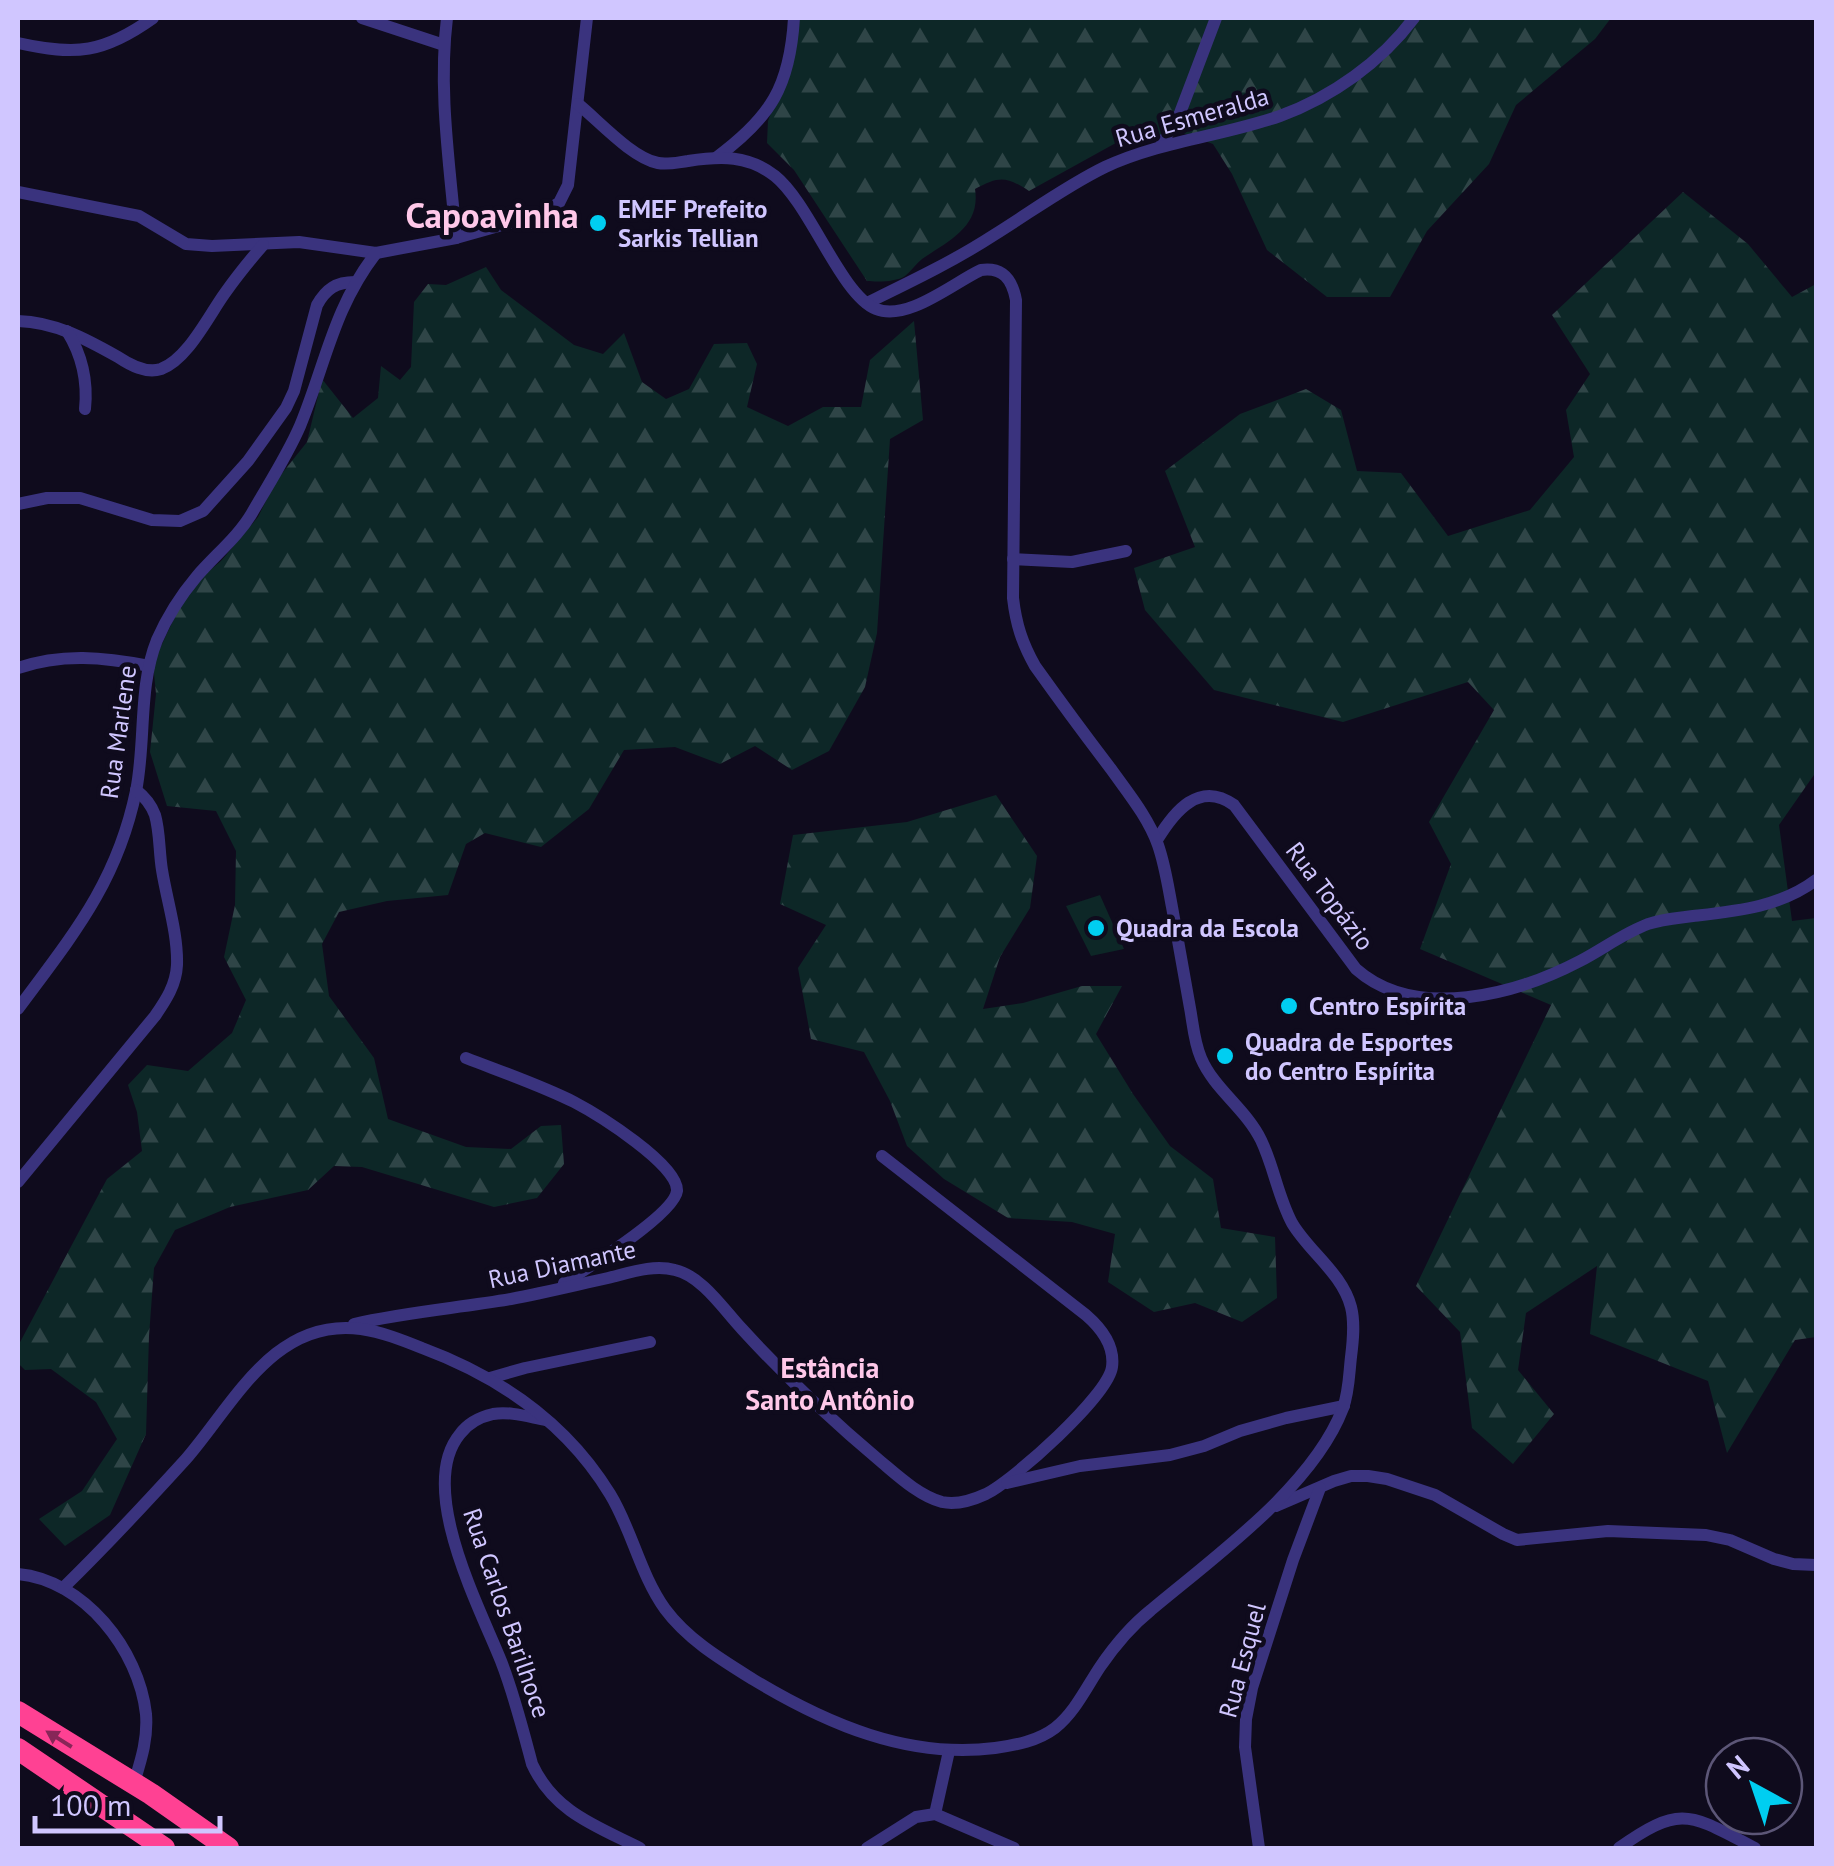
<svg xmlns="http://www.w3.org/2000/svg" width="1834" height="1866" font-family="'PT Sans',sans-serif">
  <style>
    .forest { fill: url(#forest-firs) }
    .pitch { fill: #0d2727 }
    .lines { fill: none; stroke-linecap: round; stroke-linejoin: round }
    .street { stroke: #3a337e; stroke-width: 12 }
    .highway { stroke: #ff4193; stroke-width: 22 }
    .oneway { fill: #872658 }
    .poi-dot { fill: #00cef1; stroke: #0f0b1d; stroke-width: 4 }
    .labels { text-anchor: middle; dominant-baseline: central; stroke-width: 9; stroke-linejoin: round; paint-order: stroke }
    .street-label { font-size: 25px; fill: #d0c6ff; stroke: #0f0b1d }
    .poi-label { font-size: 25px; font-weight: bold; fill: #d0c6ff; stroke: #0f0b1d; text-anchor: start }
    .neighbourhood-label { font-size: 28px; font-weight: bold; fill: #ffc8e9; stroke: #0f0b1d }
    .district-label { font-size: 35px; font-weight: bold; fill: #ffc8e9; stroke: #0f0b1d }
  </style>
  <defs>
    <pattern id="forest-firs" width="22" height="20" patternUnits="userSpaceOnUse" patternTransform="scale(2.5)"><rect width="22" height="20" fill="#0d2727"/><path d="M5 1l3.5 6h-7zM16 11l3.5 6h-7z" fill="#2f4547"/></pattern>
  </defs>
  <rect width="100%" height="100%" fill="#0f0b1d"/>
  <g class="forest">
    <path d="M 798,18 L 1611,18 L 1595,39 L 1516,105 L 1489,164 L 1427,231 L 1390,297 L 1327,297 L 1267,250 L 1232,174 L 1213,144 L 1183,133 L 1123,139 L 1029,191 C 1006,176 999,176 975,189 C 981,227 948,241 922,259 C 916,264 911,271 905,276 C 896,282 878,282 867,281 L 794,170 L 767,143 L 768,121 L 787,70 Z"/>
    <polygon points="1683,192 1748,244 1792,297 1816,284 1816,772 1779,825 1792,921 1816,918 1816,1337 1795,1340 1727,1453 1708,1381 1590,1334 1597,1266 1526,1313 1518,1370 1554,1414 1513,1464 1472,1428 1460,1332 1416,1286 1551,1005 1420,949 1451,864 1429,822 1494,710 1468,682 1343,722 1214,690 1145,610 1134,568 1195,547 1165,471 1240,414 1306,389 1341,410 1357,471 1401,473 1448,536 1530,510 1574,457 1566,410 1590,374 1552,315"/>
    <polygon points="486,267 501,290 574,345 603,354 624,333 642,382 666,399 689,389 714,344 747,343 757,364 747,407 788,426 823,407 861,407 870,360 914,321 923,420 890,439 877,633 865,687 829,751 792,770 755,746 720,764 675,747 624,750 589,809 541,847 485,833 466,844 448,895 387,901 339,912 322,944 329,996 374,1058 388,1119 466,1147 511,1149 541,1126 561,1125 564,1164 537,1198 494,1207 362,1167 334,1166 308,1190 230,1207 175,1230 154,1268 149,1336 146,1434 110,1515 65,1546 39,1519 82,1491 117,1439 96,1402 51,1369 25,1370 18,1363 18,1346 107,1179 142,1151 137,1112 128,1085 147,1065 188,1071 232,1033 246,1000 224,957 235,905 236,851 216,811 167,806 150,752 156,694 153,663 181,604 195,583 221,561 258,517 276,481 307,442 322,379 353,418 378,398 381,366 400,380 411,367 414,302 428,284 446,285"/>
    <polygon points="996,795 1037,856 1030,908 1000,957 983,1009 1023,1003 1082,986 1122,986 1096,1034 1133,1094 1170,1146 1213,1179 1221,1228 1275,1237 1277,1298 1242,1322 1195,1303 1154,1312 1108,1282 1115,1234 1072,1222 1008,1218 944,1179 907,1146 890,1101 864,1052 811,1039 798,968 826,925 780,904 793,835 907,822"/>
  </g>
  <polygon class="pitch" points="1100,895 1124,949 1091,956 1066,906"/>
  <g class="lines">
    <g class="street">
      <polyline points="362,18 444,45"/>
      <path d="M 447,18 C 438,91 450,166 456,238"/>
      <path d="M 18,43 C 76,56 104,53 153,18"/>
      <polyline points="1160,147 1180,113 1216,18"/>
      <path d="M 717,157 C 771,117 790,86 794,18"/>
      <polyline points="18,192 139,216 186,244 212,246 299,242 376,253 456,238 538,215 559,203 568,185 587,18"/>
      <path d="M 867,303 C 910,282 954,261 994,235 C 1031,212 1066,186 1105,167 C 1161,141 1223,136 1280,116 C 1332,97 1381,62 1414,18"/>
      <path d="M 18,321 C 55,322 86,339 118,357 C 130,365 146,374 161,369 C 188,359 209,315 225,293 C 237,276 250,260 263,245"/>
      <path d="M 67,331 C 82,355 88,380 85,409"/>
      <path d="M 18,504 L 47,498 L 80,498 L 152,520 L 180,521 L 203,511 L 248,461 L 286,408 L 294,391 L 317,305 C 326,289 336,282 355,282"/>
      <polyline points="1013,559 1072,562 1126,551"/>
      <path d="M 18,668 C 62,653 104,657 149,666"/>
      <path d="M 1157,840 C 1174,812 1199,780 1234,805 L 1356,969 C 1416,1022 1517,994 1580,961 C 1603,949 1624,933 1648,924 C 1662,919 1678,918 1693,916 C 1737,911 1780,907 1816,880"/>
      <path d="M 18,1009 C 72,936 117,883 136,791 C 146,742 138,687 157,640 C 167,617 181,595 197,576 C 215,555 238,537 252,513 C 268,485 287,456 300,426 C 326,363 333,309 376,253"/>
      <path d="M 466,1058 C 502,1072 540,1085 574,1102 C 597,1114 679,1165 677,1191 C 674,1214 586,1269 564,1283"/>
      <path d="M 18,1182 L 155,1016 C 166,1000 176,985 177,965 C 178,934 167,901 162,870 C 159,852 160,832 155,815 C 151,804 145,797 136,790"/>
      <path d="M 354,1324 C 406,1312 459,1308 511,1299 C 544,1293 576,1285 608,1278 C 629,1273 653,1264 675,1270 C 702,1276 724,1310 742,1329 C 785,1376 830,1419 879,1460 C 897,1475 919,1496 942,1502 C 956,1505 973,1500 986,1494 C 1014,1480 1108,1396 1112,1367 C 1115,1345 1101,1328 1086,1315 L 882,1156"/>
      <polyline points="490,1378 525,1368 650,1342"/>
      <path d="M 546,1420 C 529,1417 510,1411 493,1414 C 480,1417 468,1423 460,1434 C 416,1487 479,1606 501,1661 C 514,1694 523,1730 532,1764 C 554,1812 596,1826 640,1848"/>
      <polyline points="1007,1483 1080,1466 1170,1455 1204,1446 1240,1431 1286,1418 1344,1406"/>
      <polyline points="1276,1506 1334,1481 1351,1476 1368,1476 1387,1479 1435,1495 1503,1534 1517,1540 1608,1531 1706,1535 1730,1540 1774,1559 1793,1564 1816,1565"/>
      <path d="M 18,1574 C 84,1580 139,1650 146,1714 C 148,1739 141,1760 134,1783"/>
      <path d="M 63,1588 C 106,1546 146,1503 186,1459 C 233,1405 274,1317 361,1329 C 382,1332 402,1340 422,1348 C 500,1377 566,1422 610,1494 C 632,1530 640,1574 665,1609 C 688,1640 722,1660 754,1680 C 827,1724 908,1759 995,1748 C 1016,1745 1038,1741 1055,1728 C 1075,1712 1086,1688 1100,1667 C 1115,1645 1131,1626 1151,1610 C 1214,1557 1313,1487 1343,1408 C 1349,1392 1349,1374 1351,1357 C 1353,1341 1355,1323 1351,1307 C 1342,1273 1309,1252 1292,1223 C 1278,1197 1274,1167 1261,1140 C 1246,1109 1214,1089 1201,1058 C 1194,1042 1193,1024 1190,1008 C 1184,974 1178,941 1172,907 C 1168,886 1165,865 1158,845 C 1148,817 1128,793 1111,769 C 1085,735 1060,701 1035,666 C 1022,643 1016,624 1013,598 L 1016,300 C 1012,279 1003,267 981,270 C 953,283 907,322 876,309 C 841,295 810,204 775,176 C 748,155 721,156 688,161 C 679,162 668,165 658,163 C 632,158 599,121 578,104"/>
      <polyline points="935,1814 949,1751"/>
      <polyline points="867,1848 916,1817 935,1814 1014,1848"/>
      <polyline points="1259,1848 1245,1747 1246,1719 1252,1688 1293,1560 1320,1488"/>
      <path d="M 1619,1848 C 1682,1803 1691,1815 1755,1848"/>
    </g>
    <g class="highway">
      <polyline points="18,1712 151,1794 228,1848"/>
      <polyline points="18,1749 164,1848"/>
    </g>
  </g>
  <defs><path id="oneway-solid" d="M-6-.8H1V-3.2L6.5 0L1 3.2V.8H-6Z" transform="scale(2.5)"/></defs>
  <use class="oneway" href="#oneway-solid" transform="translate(59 1739) rotate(-148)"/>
  <g class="poi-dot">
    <circle cx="598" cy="223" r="10"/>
    <circle cx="1096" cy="928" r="10"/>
    <circle cx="1289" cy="1006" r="10"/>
    <circle cx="1225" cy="1056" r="10"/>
  </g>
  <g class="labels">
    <g class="street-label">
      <text transform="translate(1192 117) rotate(-16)">Rua Esmeralda</text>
      <text transform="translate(118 732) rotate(-82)">Rua Marlene</text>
      <text transform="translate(1330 896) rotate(53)">Rua Topázio</text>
      <text transform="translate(562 1264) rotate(-12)">Rua Diamante</text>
      <text transform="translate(507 1613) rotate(71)">Rua Carlos Barilhoce</text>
      <text transform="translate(1242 1660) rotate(-75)">Rua Esquel</text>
    </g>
    <g class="poi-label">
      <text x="618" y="209">EMEF Prefeito<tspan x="618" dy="29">Sarkis Tellian</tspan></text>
      <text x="1116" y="928">Quadra da Escola</text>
      <text x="1309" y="1006">Centro Espírita</text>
      <text x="1245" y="1042">Quadra de Esportes<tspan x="1245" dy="29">do Centro Espírita</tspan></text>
    </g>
    <g class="neighbourhood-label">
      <text x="830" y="1367">Estância<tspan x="830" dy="32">Santo Antônio</tspan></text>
    </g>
    <g class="district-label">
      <text x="492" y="215">Capoavinha</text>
    </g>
  </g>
  <rect width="1834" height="1866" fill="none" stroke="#d0c6ff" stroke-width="40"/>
  <g transform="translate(1754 1786) rotate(320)"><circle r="48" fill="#0f0b1d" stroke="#5c5677" stroke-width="2.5"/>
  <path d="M0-8L18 38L0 25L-18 38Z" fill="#00cef1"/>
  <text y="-15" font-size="28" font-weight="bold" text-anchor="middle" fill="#d0c6ff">N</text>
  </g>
  <path d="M35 1816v15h185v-15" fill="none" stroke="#d0c6ff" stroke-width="5"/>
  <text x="50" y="1816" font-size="30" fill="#d0c6ff" stroke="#0f0b1d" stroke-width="8" paint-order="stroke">100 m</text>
</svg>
